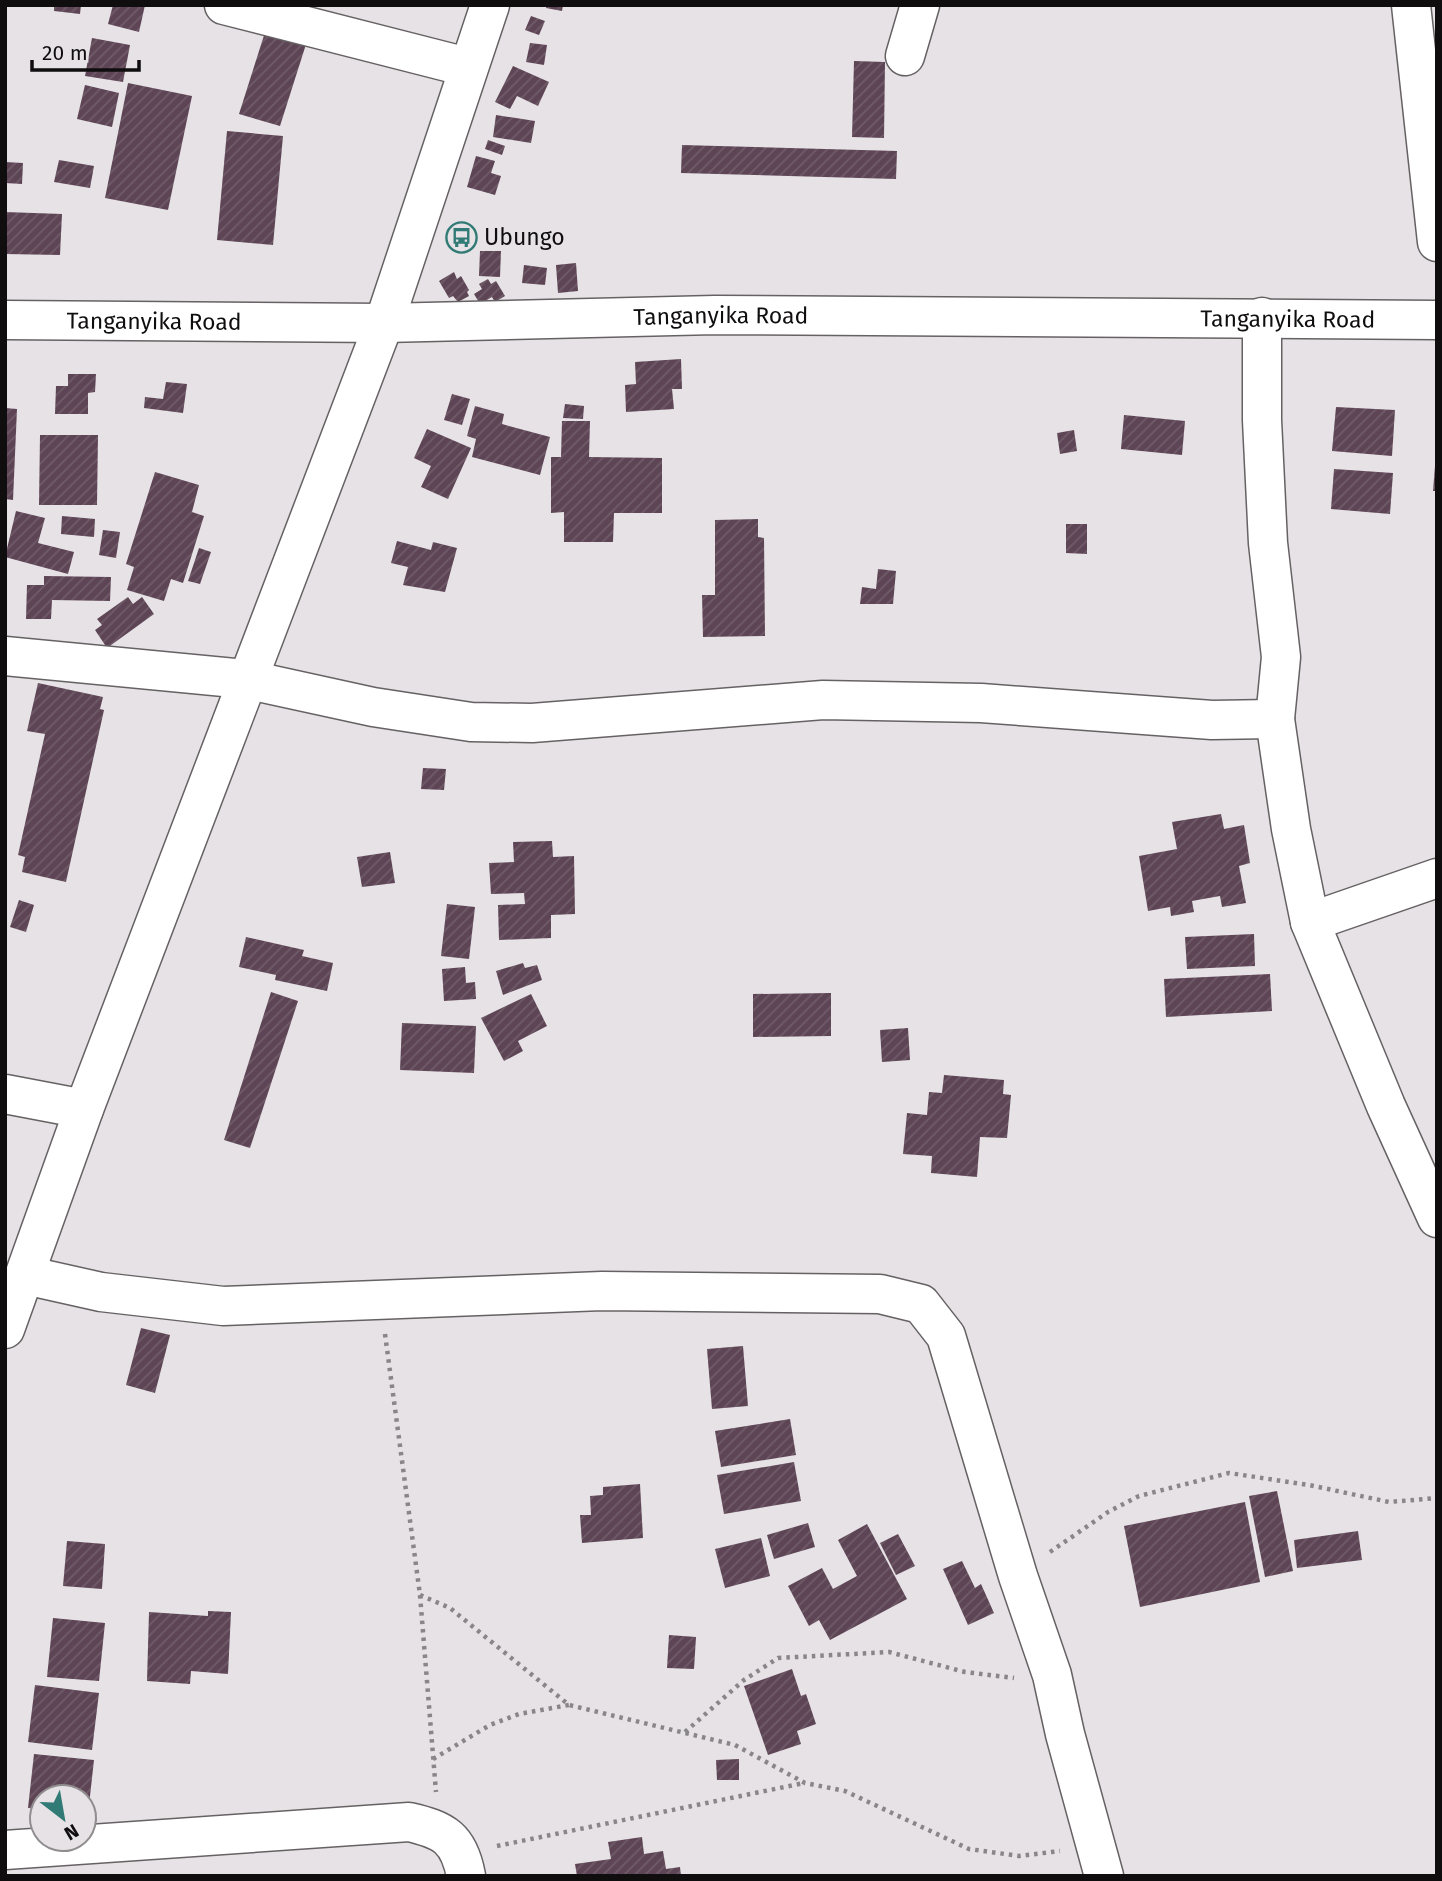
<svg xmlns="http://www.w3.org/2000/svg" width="1442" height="1881" font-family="'Fira Sans',sans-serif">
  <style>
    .building { fill: url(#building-hatch) }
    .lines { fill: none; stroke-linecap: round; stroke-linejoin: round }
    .minor-casing { stroke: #666264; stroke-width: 41 }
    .path { stroke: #898688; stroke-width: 4.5; stroke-dasharray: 3.5 5; stroke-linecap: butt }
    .minor { stroke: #fff; stroke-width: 38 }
    .labels { text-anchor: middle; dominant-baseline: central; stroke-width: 7; stroke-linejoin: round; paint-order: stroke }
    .poi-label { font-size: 23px; fill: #0f0d0e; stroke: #e6e2e5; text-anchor: start }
    .street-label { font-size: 23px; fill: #0f0d0e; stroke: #e6e2e5 }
  </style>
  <defs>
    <pattern id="building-hatch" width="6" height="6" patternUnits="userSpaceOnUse" patternTransform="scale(1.75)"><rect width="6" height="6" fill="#5e4556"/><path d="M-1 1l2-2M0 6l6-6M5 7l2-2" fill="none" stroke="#705c69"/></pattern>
  </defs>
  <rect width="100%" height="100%" fill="#e6e2e5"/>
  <g class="building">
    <polygon points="54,5 81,5 80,14 54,11"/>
    <polygon points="113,5 145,5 139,32 108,24"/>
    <polygon points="547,5 563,5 562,11 546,8"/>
    <polygon points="531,16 545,21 539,35 525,30"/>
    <polygon points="267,26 308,38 280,126 239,114"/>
    <polygon points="92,38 130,45 123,82 85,76"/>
    <polygon points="530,43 547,45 544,65 526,62"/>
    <polygon points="854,61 885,62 884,138 852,137"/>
    <polygon points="513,66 549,82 538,106 517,96 510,109 495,102"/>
    <polygon points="128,83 192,96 168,210 105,198"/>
    <polygon points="85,85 119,93 112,127 77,119"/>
    <polygon points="496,115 535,121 531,143 493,137"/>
    <polygon points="227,131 283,136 273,245 217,240"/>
    <polygon points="488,140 505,146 502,155 485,149"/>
    <polygon points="682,145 897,151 896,179 681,173"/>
    <polygon points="476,156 495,161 491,173 501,176 495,195 467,187"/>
    <polygon points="59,160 94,166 90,188 54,182"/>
    <polygon points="5,162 23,163 22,184 5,183"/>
    <polygon points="5,212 62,214 60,255 5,254"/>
    <polygon points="480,251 501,251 500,277 479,276"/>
    <polygon points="576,263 578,291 558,293 556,265"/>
    <polygon points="524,265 547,268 545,285 522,283"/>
    <polygon points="454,272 457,279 461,276 469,290 467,292 469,296 458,302 453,296 449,298 439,281"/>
    <polygon points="488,279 491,284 496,281 505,296 495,302 492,297 480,304 474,294 482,289 479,284"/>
    <polygon points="681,359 682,389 672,389 674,409 626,412 625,385 636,384 635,362"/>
    <polygon points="68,374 96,374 95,392 88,393 88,414 55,414 56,386 68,386"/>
    <polygon points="166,382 187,384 183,413 144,408 145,397 163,399"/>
    <polygon points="452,394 470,399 462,425 444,420"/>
    <polygon points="565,404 584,406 583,419 563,418"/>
    <polygon points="475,406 504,414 502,424 550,437 540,475 472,457 476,439 467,436"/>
    <polygon points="1336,407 1395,410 1392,456 1332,451"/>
    <polygon points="5,408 17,409 13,500 5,499"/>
    <polygon points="1124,415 1185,421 1182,455 1121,449"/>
    <polygon points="562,421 590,421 589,457 662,458 662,513 614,513 613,542 564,542 564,512 551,513 551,457 561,457"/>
    <polygon points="427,429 471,448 448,499 421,487 431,466 414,458"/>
    <polygon points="1074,430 1077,451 1060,454 1057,433"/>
    <polygon points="40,435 98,435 97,505 39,505"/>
    <polygon points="1435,466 1437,466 1437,491 1433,491"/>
    <polygon points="1334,469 1393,473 1390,514 1331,509"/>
    <polygon points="155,472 199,485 192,512 204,516 183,583 171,579 164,601 127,590 134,567 126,564"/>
    <polygon points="16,511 45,518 38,543 74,552 68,574 5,557"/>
    <polygon points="62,516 95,519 94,537 61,534"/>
    <polygon points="758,519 758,537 764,538 765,636 703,637 702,595 715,595 715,520"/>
    <polygon points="1066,524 1087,524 1087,554 1066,553"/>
    <polygon points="103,530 120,532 116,558 99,555"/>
    <polygon points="397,541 431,550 433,542 457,548 445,592 403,585 408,567 391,563"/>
    <polygon points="199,548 211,552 200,584 188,581"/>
    <polygon points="878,569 896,571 893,604 860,604 862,587 876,589"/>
    <polygon points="44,576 111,577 110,601 52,600 51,619 26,619 27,585 44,585"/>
    <polygon points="128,597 133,604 142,597 154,614 107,648 95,630 102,625 97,619"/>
    <polygon points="38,683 103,697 100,709 104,710 66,882 22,872 25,857 18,855 45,734 27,731"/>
    <polygon points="423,768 446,769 444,790 421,789"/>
    <polygon points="1221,814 1224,829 1244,825 1250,863 1239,866 1246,903 1222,907 1220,896 1192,901 1194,912 1171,916 1170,907 1148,911 1139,856 1177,849 1172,822"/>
    <polygon points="552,841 553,857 574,856 575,914 551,915 551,938 499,940 498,905 525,904 524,893 491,894 489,863 514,862 513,842"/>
    <polygon points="390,852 395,883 362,887 357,857"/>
    <polygon points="19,900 34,905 26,932 10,927"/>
    <polygon points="447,904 475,907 469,959 441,956"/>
    <polygon points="1254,934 1255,966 1187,969 1185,937"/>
    <polygon points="246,937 304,950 302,956 333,963 327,991 275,980 276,975 239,967"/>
    <polygon points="523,963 525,968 537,965 542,980 503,995 496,971"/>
    <polygon points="465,967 466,983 475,982 476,999 444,1001 442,969"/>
    <polygon points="1270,974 1272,1011 1166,1017 1164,979"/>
    <polygon points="271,992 298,1001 250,1148 224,1140"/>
    <polygon points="831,993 831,1036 753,1037 753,994"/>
    <polygon points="531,994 547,1026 518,1041 523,1051 504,1061 481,1018"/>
    <polygon points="402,1023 476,1026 474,1073 400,1070"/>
    <polygon points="908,1028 910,1060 882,1062 880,1030"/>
    <polygon points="944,1075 1004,1080 1003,1094 1011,1095 1007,1138 980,1137 977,1177 931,1173 932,1156 903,1154 907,1113 927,1115 929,1092 942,1093"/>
    <polygon points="141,1328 170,1335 155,1393 126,1385"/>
    <polygon points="743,1346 748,1406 712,1409 707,1349"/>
    <polygon points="790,1419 796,1455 721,1467 715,1431"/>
    <polygon points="794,1462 801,1501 724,1514 717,1475"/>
    <polygon points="640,1484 643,1538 582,1543 580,1515 591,1515 590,1496 603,1495 603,1487"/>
    <polygon points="1277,1491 1293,1571 1265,1577 1249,1496"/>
    <polygon points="1245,1502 1260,1582 1140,1607 1124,1526"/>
    <polygon points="808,1523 815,1547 774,1559 767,1535"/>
    <polygon points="867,1524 907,1599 830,1640 819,1620 809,1626 788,1586 822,1568 833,1589 857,1576 838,1540"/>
    <polygon points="1358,1531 1362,1560 1297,1568 1294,1540"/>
    <polygon points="898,1534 915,1566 896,1575 880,1543"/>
    <polygon points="761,1538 770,1576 725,1588 715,1549"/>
    <polygon points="67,1541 105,1544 102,1589 63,1586"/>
    <polygon points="962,1561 975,1588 981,1584 994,1613 968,1625 943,1569"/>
    <polygon points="208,1611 231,1612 228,1674 191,1671 190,1684 147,1681 149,1612 208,1616"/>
    <polygon points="53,1618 105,1623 99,1681 47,1677"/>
    <polygon points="669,1635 696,1637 694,1669 667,1668"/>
    <polygon points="792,1669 801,1696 806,1694 816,1724 797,1731 801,1744 768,1755 744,1686"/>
    <polygon points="35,1685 99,1693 92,1750 28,1742"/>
    <polygon points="34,1754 94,1760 88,1814 84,1814 84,1797 42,1797 42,1809 28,1808"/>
    <polygon points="739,1759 739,1780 717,1780 716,1760"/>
    <polygon points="642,1837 644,1854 663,1851 666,1869 680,1867 681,1876 577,1876 575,1864 611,1859 608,1842"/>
  </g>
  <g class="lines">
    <defs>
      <g id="minor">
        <polyline points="224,5 467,67"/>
        <polyline points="1411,5 1437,242"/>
        <polyline points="905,56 920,5"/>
        <polyline points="1262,317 1262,420 1268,543 1281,657 1275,719 1291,829 1310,922 1386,1106 1437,1218"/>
        <path id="s1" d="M 5,320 L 384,323 L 715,315 L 1437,320"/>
        <polyline points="5,656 245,679 373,707 471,722 532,723 823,700 981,703 1212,720 1275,719"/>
        <polyline points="1310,922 1437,878"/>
        <polyline points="5,1094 84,1109"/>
        <polyline points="25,1275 101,1292 223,1306 602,1291 880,1294 921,1304 946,1336 1018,1576 1052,1675 1065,1734 1104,1876"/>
        <polyline points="5,1329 84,1109 384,323 490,5"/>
        <path d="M 5,1850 L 409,1822 C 444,1830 459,1838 466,1876"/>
      </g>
    </defs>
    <use href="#minor" class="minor-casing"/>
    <g class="path">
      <polyline points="385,1334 420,1595 436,1792"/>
      <polyline points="1050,1552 1108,1512 1139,1496 1229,1473 1309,1485 1389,1502 1437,1498"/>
      <polyline points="420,1595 450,1608 569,1705 735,1745 805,1783 845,1791 969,1849 1019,1856 1060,1851"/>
      <polyline points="685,1732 744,1680 778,1658 889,1652 965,1672 1014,1678"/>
      <polyline points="433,1759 490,1725 519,1714 569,1705"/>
      <polyline points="497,1846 804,1783"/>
    </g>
    <use href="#minor" class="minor"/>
  </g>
  <defs>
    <symbol id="bus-ring" viewBox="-11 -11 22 22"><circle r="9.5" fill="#e6e2e5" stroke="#327a75" stroke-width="1.5"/><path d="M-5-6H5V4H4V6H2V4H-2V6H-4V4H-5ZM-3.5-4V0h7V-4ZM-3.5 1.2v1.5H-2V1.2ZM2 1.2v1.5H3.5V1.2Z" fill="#327a75"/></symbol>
  </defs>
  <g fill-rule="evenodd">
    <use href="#bus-ring" x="444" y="220" width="35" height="35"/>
  </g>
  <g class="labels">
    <g class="poi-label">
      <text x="484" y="237">Ubungo</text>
    </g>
    <g class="street-label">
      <text stroke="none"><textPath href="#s1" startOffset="716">Tanganyika Road</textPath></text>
      <text stroke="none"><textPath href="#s1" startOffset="1283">Tanganyika Road</textPath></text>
      <text stroke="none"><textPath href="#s1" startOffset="149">Tanganyika Road</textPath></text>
    </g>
  </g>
  <rect width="1442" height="1881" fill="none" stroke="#0f0d0e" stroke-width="14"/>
  <g transform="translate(63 1818) rotate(149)"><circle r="33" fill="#e6e2e5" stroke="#908d8f" stroke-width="2"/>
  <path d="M0-5L12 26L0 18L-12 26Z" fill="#327a75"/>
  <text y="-10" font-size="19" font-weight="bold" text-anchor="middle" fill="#0f0d0e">N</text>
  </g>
  <path d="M32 60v10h107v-10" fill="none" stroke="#0f0d0e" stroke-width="3.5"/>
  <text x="42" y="60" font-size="21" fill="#0f0d0e" stroke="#e6e2e5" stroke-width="5" paint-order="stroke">20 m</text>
</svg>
